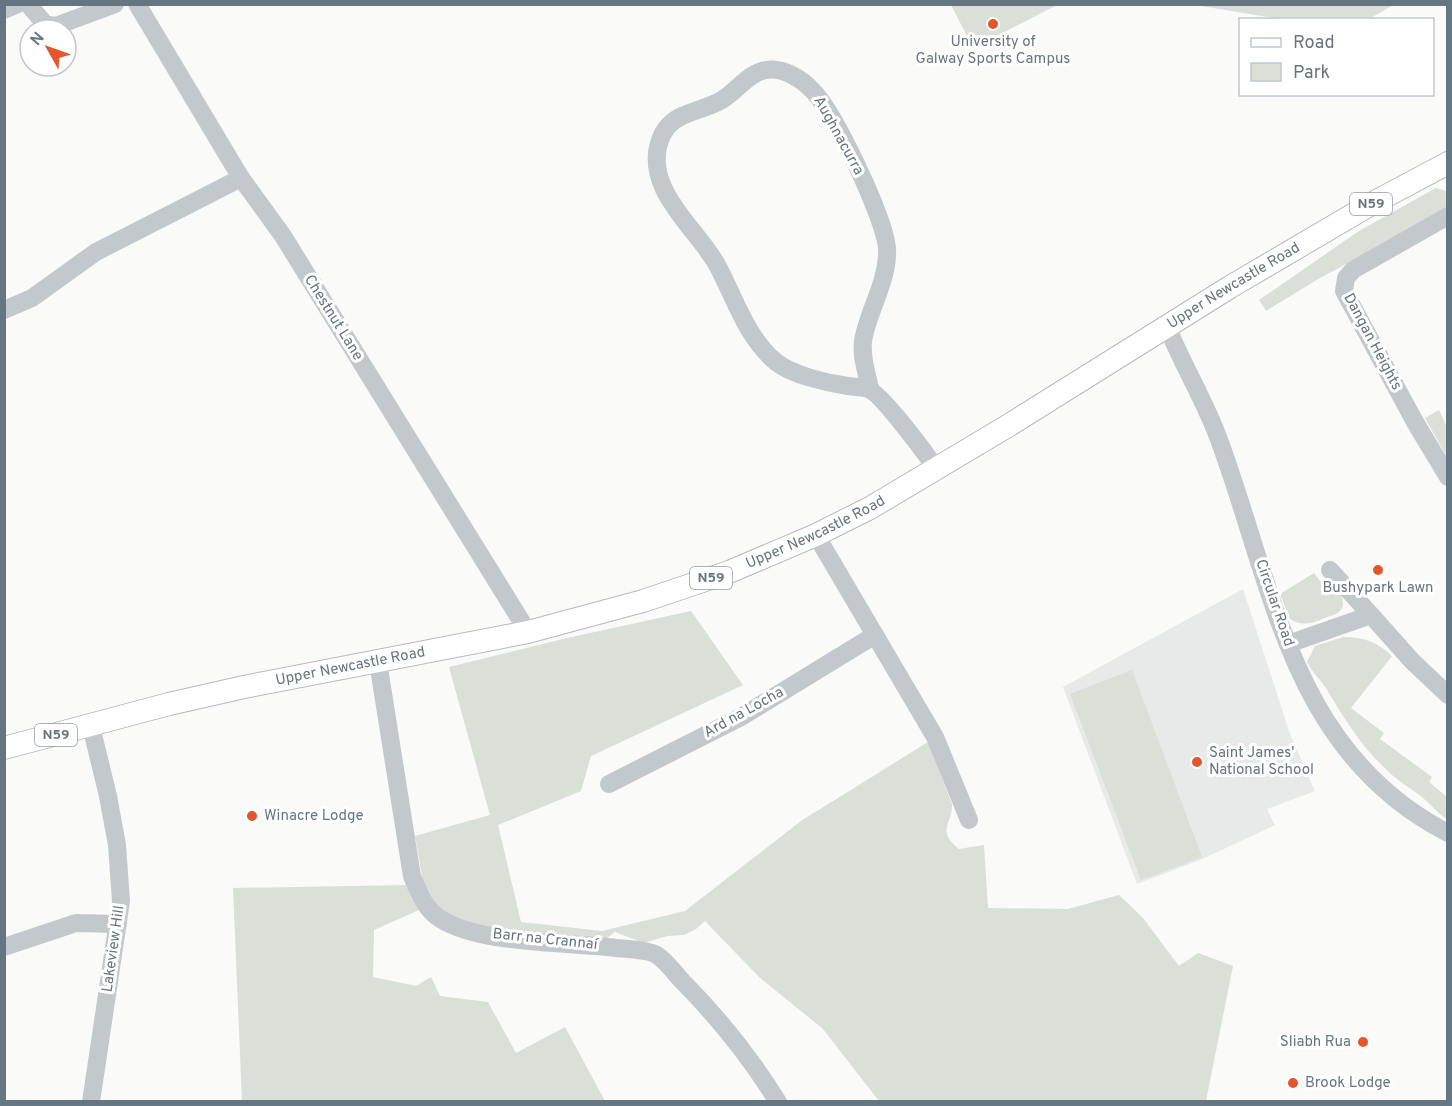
<svg xmlns="http://www.w3.org/2000/svg" width="1452" height="1106" font-family="Overpass,sans-serif">
  <style>
    .built { fill: #e8e9e9 }
    .green { fill: #dadfd7 }
    .lines { fill: none; stroke-linecap: round; stroke-linejoin: round }
    .major-casing { stroke: #b5babe; stroke-width: 24 }
    .minor { stroke: #c3c8cc; stroke-width: 18 }
    .major { stroke: #fff; stroke-width: 22 }
    .poi-dot { fill: #e4572e; stroke: #fff; stroke-width: 2 }
    .labels { text-anchor: middle; dominant-baseline: central; stroke-width: 6; stroke-linejoin: round; paint-order: stroke }
    .shield { fill: #fff; stroke: #939fa8; stroke-width: 1.5 }
    .shield-label { font-size: 14px; font-weight: bold; fill: #657683 }
    .poi-label { font-size: 15px; fill: #657683; stroke: #fff; text-anchor: start }
    .street-label { font-size: 15px; fill: #657683; stroke: #fff }
  </style>
  <rect width="100%" height="100%" fill="#fafaf8"/>
  <polygon class="built" points="1243,589 1290,734 1315,791 1267,809 1275,825 1200,860 1137,884 1063,687"/>
  <g class="green">
    <polygon points="951,5 1057,5 973,48"/>
    <polygon points="1195,5 1393,5 1369,19 1346,18 1343,20 1280,19"/>
    <polygon points="1436,188 1446,191 1447,207 1444,211 1320,278 1266,311 1259,300 1359,231"/>
    <polygon points="1439,410 1447,427 1447,457 1425,418"/>
    <path d="M 1314,573 L 1320,581 L 1328,581 L 1345,595 L 1342,597 C 1343,602 1344,607 1340,611 C 1338,614 1331,616 1327,617 C 1314,623 1303,627 1290,619 L 1280,594 Z"/>
    <path d="M 691,611 L 743,685 L 591,756 L 581,791 L 498,825 L 521,922 L 602,931 L 685,911 L 801,821 L 928,742 L 952,804 C 953,824 935,830 959,849 L 984,845 L 988,908 L 1068,909 L 1119,895 L 1143,918 L 1179,966 L 1198,953 L 1233,966 L 1206,1101 L 879,1101 L 823,1029 L 759,977 L 705,921 L 696,929 L 684,935 L 667,936 L 644,943 L 615,932 L 603,941 L 538,937 L 466,923 L 437,909 L 423,881 L 415,836 L 490,815 L 449,667 L 567,638 Z"/>
    <path d="M 1343,637 C 1363,637 1378,642 1392,656 L 1351,708 L 1384,733 L 1380,739 L 1432,777 L 1429,782 L 1447,797 L 1447,819 C 1437,813 1432,805 1423,798 C 1413,789 1400,783 1390,773 C 1362,748 1345,720 1326,688 C 1320,679 1312,672 1307,662 L 1315,646 Z"/>
    <polygon points="1132,670 1202,857 1141,880 1070,694"/>
    <polygon points="408,885 411,898 419,910 374,930 373,977 416,986 431,977 440,996 488,1002 516,1053 565,1027 605,1101 242,1101 233,888"/>
  </g>
  <g class="lines">
    <defs>
      <g id="major">
        <path id="s1" d="M 4,748 L 169,704 L 244,687 L 528,632 L 643,601 L 729,572 L 816,535 L 870,508 L 1006,427 L 1230,287 L 1373,203 L 1448,163"/>
      </g>
    </defs>
    <use href="#major" class="major-casing"/>
    <g class="minor">
      <polyline points="28,4 45,24 56,26 115,4"/>
      <polyline points="137,4 241,178 283,236 528,632"/>
      <polyline points="4,10 18,4"/>
      <polyline points="1448,216 1353,270 1346,278 1344,291 1415,422 1448,477"/>
      <polyline points="4,310 32,298 96,252 241,178"/>
      <path d="M 1167,326 C 1182,364 1204,399 1218,437 C 1274,586 1290,752 1448,833"/>
      <path d="M 870,389 C 867,373 861,358 863,341 C 868,310 889,280 887,248 C 884,217 835,113 813,91 C 802,79 783,67 766,70 C 748,73 737,91 722,100 C 710,107 695,110 682,116 C 671,121 664,129 660,140 C 643,188 695,227 716,263 C 735,297 745,336 776,362 C 792,375 827,383 848,386 C 855,387 862,387 868,389 C 881,393 927,455 936,469"/>
      <polyline points="816,535 935,737 969,820"/>
      <polyline points="1330,570 1371,615"/>
      <polyline points="1288,644 1371,615 1412,661 1448,695"/>
      <path d="M 378,662 L 412,876 C 418,890 423,905 435,915 C 472,945 569,942 616,948 C 626,949 650,950 657,955 C 666,961 674,972 682,981 C 719,1018 750,1057 778,1102"/>
      <polyline points="91,726 108,796 117,845 121,901 91,1102"/>
      <polyline points="609,784 741,717 875,635"/>
      <polyline points="4,947 76,923 118,924"/>
    </g>
    <use href="#major" class="major"/>
  </g>
  <g class="poi-dot">
    <circle cx="993" cy="24" r="6"/>
    <circle cx="1378" cy="570" r="6"/>
    <circle cx="1197" cy="762" r="6"/>
    <circle cx="252" cy="816" r="6"/>
    <circle cx="1363" cy="1042" r="6"/>
    <circle cx="1293" cy="1083" r="6"/>
  </g>
  <g class="labels">
    <g class="shield">
      <rect x="1350" y="193" width="42" height="22" rx="4.5"/>
      <rect x="690" y="567" width="42" height="22" rx="4.5"/>
      <rect x="35" y="724" width="42" height="22" rx="4.5"/>
    </g>
    <g class="shield-label">
      <text x="1371" y="204">N59</text>
      <text x="711" y="578">N59</text>
      <text x="56" y="735">N59</text>
    </g>
    <g class="poi-label">
      <text x="993" y="42" text-anchor="middle">University of<tspan x="993" dy="17">Galway Sports Campus</tspan></text>
      <text x="1378" y="588" text-anchor="middle">Bushypark Lawn</text>
      <text x="1209" y="753">Saint James'<tspan x="1209" dy="17">National School</tspan></text>
      <text x="264" y="816">Winacre Lodge</text>
      <text x="1351" y="1042" text-anchor="end">Sliabh Rua</text>
      <text x="1305" y="1083">Brook Lodge</text>
    </g>
    <g class="street-label">
      <text transform="translate(838 136) rotate(61)">Aughnacurra</text>
      <text stroke="none"><textPath href="#s1" startOffset="1328">Upper Newcastle Road</textPath></text>
      <text transform="translate(333 318) rotate(58)">Chestnut Lane</text>
      <text transform="translate(1372 342) rotate(62)">Dangan Heights</text>
      <text stroke="none"><textPath href="#s1" startOffset="842">Upper Newcastle Road</textPath></text>
      <text transform="translate(1274 603) rotate(71)">Circular Road</text>
      <text stroke="none"><textPath href="#s1" startOffset="356">Upper Newcastle Road</textPath></text>
      <text transform="translate(744 713) rotate(-29)">Ard na Locha</text>
      <text transform="translate(545 940) rotate(6)">Barr na Crannaí</text>
      <text transform="translate(114 949) rotate(-82)">Lakeview Hill</text>
    </g>
  </g>
  <rect width="1452" height="1106" fill="none" stroke="#657683" stroke-width="12"/>
  <rect x="1239" y="18" width="195" height="78" fill="#ffffff" stroke="#c1c8cd" stroke-width="1.5"/>
  <rect x="1251" y="38" width="30" height="9" fill="#ffffff" stroke="#c1c8cd" stroke-width="1.5"/>
  <text x="1293" y="48" font-size="18" fill="#657683">Road</text>
  <rect x="1251" y="63" width="30" height="18" fill="#dadfd7" stroke="#c1c8cd" stroke-width="1.5"/>
  <text x="1293" y="78" font-size="18" fill="#657683">Park</text>
  <g transform="translate(48 48) rotate(310)"><circle r="28" fill="#ffffff" stroke="#c1c8cd" stroke-width="1.5"/>
  <path d="M0-4.5L10 22L0 15L-10 22Z" fill="#e4572e"/>
  <text y="-9" font-size="16" font-weight="bold" text-anchor="middle" fill="#657683">N</text>
  </g>
</svg>
